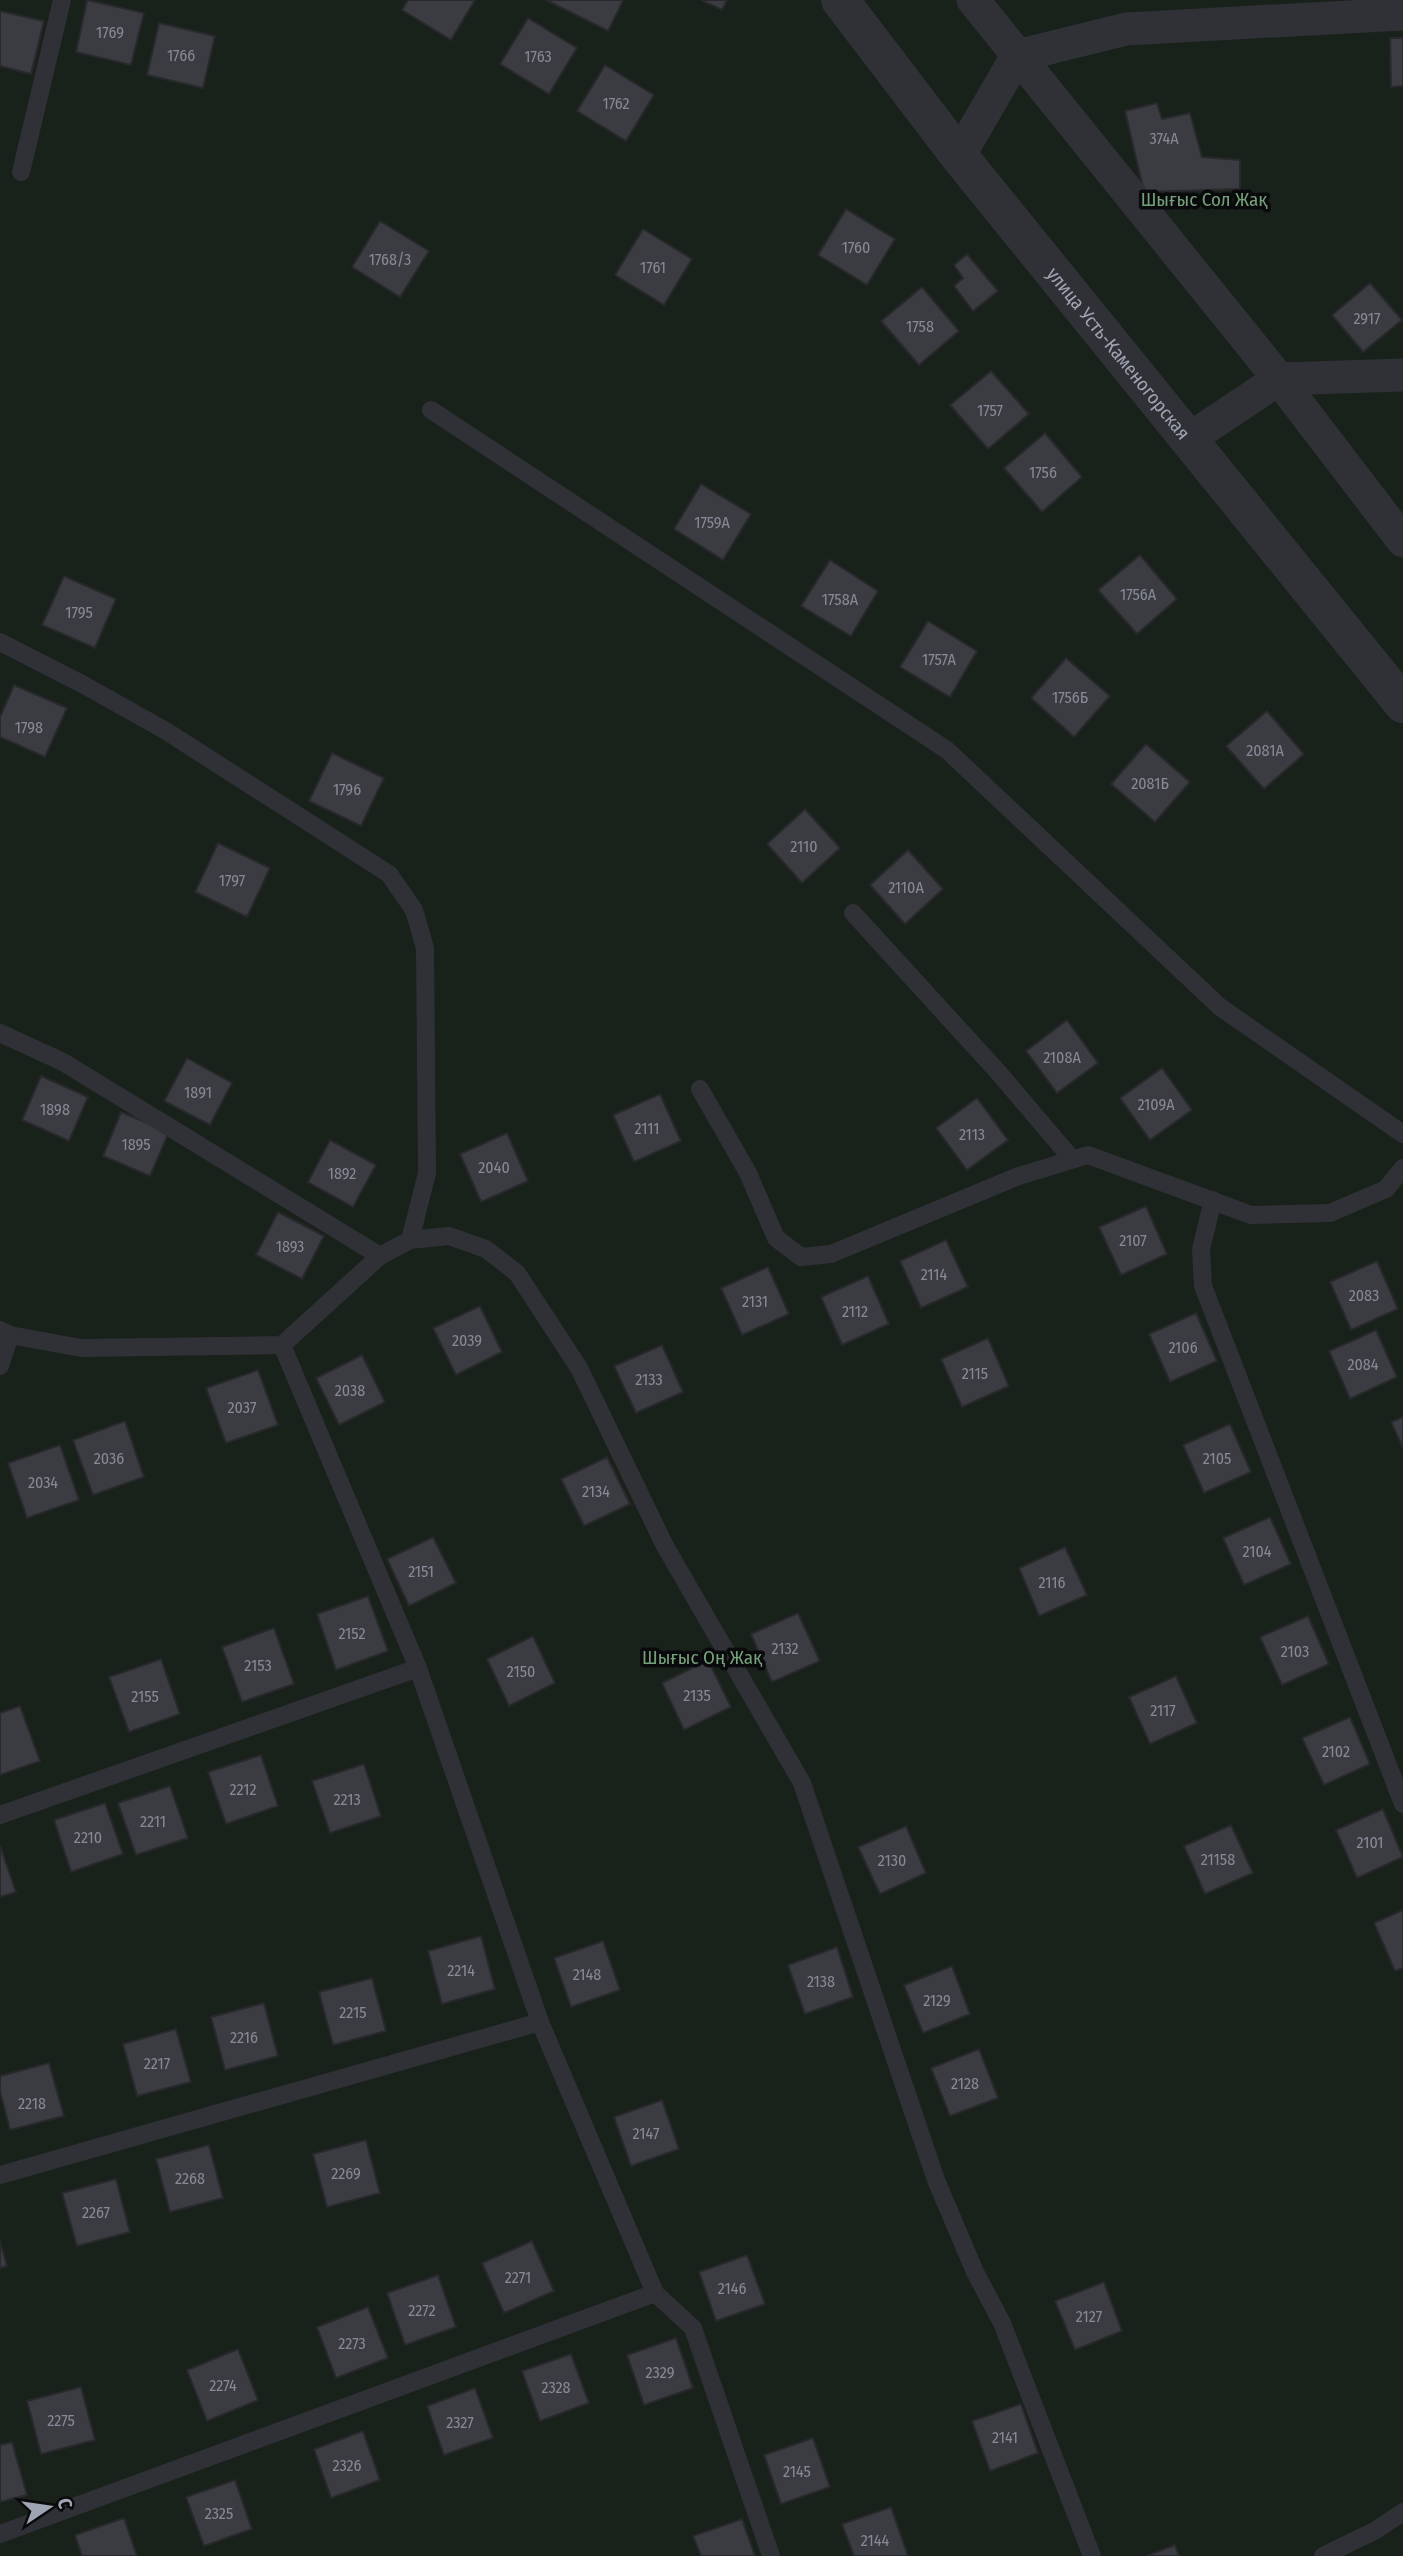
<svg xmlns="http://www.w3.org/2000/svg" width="1403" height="2556" font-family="'Fira Sans Condensed',sans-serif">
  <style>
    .green { fill: #19211b }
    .building { fill: #3b3c41; stroke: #29292d; stroke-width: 2 }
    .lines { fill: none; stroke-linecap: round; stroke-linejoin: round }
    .service { stroke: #303136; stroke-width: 18 }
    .minor { stroke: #303136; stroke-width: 33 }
    .tertiary { stroke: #303136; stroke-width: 38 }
    .labels { text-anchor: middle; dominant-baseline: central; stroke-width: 7; stroke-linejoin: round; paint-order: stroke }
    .number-label { font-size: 16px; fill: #868a96 }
    .park-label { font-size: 19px; fill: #74a079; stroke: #0a0a0c }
    .street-label { font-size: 19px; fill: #9fa4b3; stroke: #0a0a0c }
  </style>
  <rect width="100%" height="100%" fill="#0f0f11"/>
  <rect class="green" x="0" y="0" width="1403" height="2556"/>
  <g class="building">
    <polygon points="87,0 144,13 131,65 76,52"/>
    <polygon points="408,0 475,0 451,40 402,10"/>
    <polygon points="546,0 622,0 623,1 608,31"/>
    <polygon points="701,0 727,0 722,10"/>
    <polygon points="0,11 44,21 31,74 0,66"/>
    <polygon points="528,18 577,48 549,94 500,64"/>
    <polygon points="159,23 215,36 203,88 147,75"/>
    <polygon points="1390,38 1403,38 1403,86 1391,87"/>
    <polygon points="605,65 654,95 626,141 577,111"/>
    <polygon points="1157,103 1162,119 1190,113 1202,157 1240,160 1240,189 1144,192 1125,111"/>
    <polygon points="846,209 895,239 867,285 818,255"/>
    <polygon points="380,221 429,251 400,297 352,267"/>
    <polygon points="643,229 692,259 664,305 615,275"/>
    <polygon points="967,254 998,291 973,311 954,286 963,278 954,265"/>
    <polygon points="1370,283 1402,320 1363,352 1332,315"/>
    <polygon points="922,287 959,331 919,365 881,321"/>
    <polygon points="991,371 1029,414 988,449 950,405"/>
    <polygon points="1045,433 1082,477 1042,512 1004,468"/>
    <polygon points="701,484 751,514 723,560 674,529"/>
    <polygon points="1140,555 1177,599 1137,634 1098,590"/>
    <polygon points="830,560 878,591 851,636 801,606"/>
    <polygon points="64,576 116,599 95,648 42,625"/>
    <polygon points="928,621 977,651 950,697 900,667"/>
    <polygon points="1066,658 1110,696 1074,737 1031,698"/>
    <polygon points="14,685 67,708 45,757 0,737 0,717"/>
    <polygon points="1267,711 1304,754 1264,789 1226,746"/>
    <polygon points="1146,744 1190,782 1155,822 1111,784"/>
    <polygon points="332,753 384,778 361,826 309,801"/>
    <polygon points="805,809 840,848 802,883 767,844"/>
    <polygon points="218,843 270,868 247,917 195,892"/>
    <polygon points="908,850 943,889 905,924 870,885"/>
    <polygon points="1067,1020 1098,1063 1057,1093 1026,1051"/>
    <polygon points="187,1058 232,1083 210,1125 164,1101"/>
    <polygon points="1162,1068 1192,1110 1150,1140 1120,1098"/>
    <polygon points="41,1076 88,1097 69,1141 22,1120"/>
    <polygon points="660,1094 681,1141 634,1162 613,1115"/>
    <polygon points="977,1098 1008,1140 967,1170 936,1128"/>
    <polygon points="121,1112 169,1132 150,1176 103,1156"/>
    <polygon points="507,1133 528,1181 481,1202 460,1154"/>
    <polygon points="330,1140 376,1165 353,1207 308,1182"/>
    <polygon points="1146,1206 1167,1254 1121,1275 1099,1227"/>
    <polygon points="278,1212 324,1236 302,1279 256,1255"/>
    <polygon points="946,1240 968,1287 921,1308 900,1261"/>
    <polygon points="1377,1261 1398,1309 1351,1330 1330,1282"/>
    <polygon points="768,1267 789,1314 742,1335 721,1288"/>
    <polygon points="868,1276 889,1324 842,1345 821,1297"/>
    <polygon points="480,1306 502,1352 456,1375 433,1328"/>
    <polygon points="1196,1313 1217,1361 1170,1382 1149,1334"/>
    <polygon points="1376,1330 1397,1377 1350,1399 1329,1351"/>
    <polygon points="988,1338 1009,1386 962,1407 941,1359"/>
    <polygon points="662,1345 683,1392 636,1413 614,1366"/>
    <polygon points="362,1355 385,1402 339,1425 316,1378"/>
    <polygon points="258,1370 278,1425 226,1443 206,1388"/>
    <polygon points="1403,1417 1403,1448 1391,1422"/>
    <polygon points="125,1421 144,1477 93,1495 73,1440"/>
    <polygon points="1230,1424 1251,1472 1204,1493 1183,1445"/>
    <polygon points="60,1445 79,1500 27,1518 8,1463"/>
    <polygon points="607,1457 630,1504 584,1526 561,1479"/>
    <polygon points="1270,1517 1291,1564 1244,1585 1223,1538"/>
    <polygon points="433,1537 456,1583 409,1606 387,1559"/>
    <polygon points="1065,1547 1087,1595 1039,1616 1019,1568"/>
    <polygon points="368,1596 388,1651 336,1670 317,1614"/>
    <polygon points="798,1613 820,1661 772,1682 751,1634"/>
    <polygon points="1308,1616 1329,1664 1282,1685 1260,1637"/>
    <polygon points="274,1628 294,1684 242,1702 222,1647"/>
    <polygon points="533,1636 555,1683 509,1706 487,1659"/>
    <polygon points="161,1659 180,1714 129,1732 109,1677"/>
    <polygon points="708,1660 731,1707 684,1730 662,1683"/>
    <polygon points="1176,1676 1197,1723 1150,1744 1129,1697"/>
    <polygon points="20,1706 40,1761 0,1775 0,1713"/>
    <polygon points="1350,1717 1370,1764 1324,1785 1302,1738"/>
    <polygon points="261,1755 278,1806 226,1824 208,1772"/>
    <polygon points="364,1764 381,1816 330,1833 312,1781"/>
    <polygon points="170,1786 188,1838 136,1855 118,1803"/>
    <polygon points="105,1803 123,1854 71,1872 54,1820"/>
    <polygon points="1383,1809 1403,1857 1357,1878 1336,1830"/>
    <polygon points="1231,1825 1253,1873 1205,1894 1184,1846"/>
    <polygon points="906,1826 926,1873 880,1894 858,1847"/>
    <polygon points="0,1846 16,1892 0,1897"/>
    <polygon points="1403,1910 1403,1968 1395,1971 1374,1923"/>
    <polygon points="481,1936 495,1989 442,2004 428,1951"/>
    <polygon points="603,1941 620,1990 571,2007 554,1958"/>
    <polygon points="837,1947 853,1997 805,2014 788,1965"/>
    <polygon points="952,1966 970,2014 923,2033 904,1985"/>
    <polygon points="372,1978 386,2031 333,2045 319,1992"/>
    <polygon points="264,2003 278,2056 225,2070 211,2017"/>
    <polygon points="176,2029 191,2082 137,2096 123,2044"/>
    <polygon points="979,2049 998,2098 950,2116 931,2068"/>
    <polygon points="49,2063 64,2116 10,2130 0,2091 0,2076"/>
    <polygon points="662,2100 679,2149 631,2166 614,2117"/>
    <polygon points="366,2140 380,2193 327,2207 313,2154"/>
    <polygon points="209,2145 223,2198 170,2212 156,2159"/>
    <polygon points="116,2179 130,2232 77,2246 62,2193"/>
    <polygon points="0,2241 7,2266 0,2268"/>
    <polygon points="532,2241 554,2291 504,2313 482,2263"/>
    <polygon points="747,2255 765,2304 716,2321 699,2272"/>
    <polygon points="438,2275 456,2327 405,2345 387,2293"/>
    <polygon points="1104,2282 1122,2331 1075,2350 1055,2301"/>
    <polygon points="368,2307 388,2358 336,2378 317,2327"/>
    <polygon points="676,2338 693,2388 644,2405 627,2355"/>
    <polygon points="238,2349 258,2400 207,2421 187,2370"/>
    <polygon points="571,2354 589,2403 540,2421 522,2371"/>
    <polygon points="81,2387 95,2440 41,2454 27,2401"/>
    <polygon points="475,2388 493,2438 444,2455 427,2406"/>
    <polygon points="1021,2404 1038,2453 990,2471 972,2421"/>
    <polygon points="363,2431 380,2480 331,2498 314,2449"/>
    <polygon points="813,2438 830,2487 781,2504 764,2455"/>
    <polygon points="12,2442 27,2495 0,2502 0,2445"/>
    <polygon points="235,2480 252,2529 204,2546 186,2497"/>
    <polygon points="891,2507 908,2556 854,2556 842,2524"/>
    <polygon points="124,2518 137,2556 82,2556 75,2535"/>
    <polygon points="742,2519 755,2556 701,2556 693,2536"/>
    <polygon points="1175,2545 1179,2556 1146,2556"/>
  </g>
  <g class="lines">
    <g class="service">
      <polyline points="21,172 62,0"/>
      <polyline points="431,410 947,750 1220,1007 1403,1134"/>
      <polyline points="0,642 84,685 166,731 389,874 414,910 425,948 427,1173 410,1240"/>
      <polyline points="853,913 998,1072 1072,1159"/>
      <polyline points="0,1033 63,1062 380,1256"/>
      <polyline points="700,1089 748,1173 776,1238 801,1257 831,1254 1016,1177 1088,1155 1251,1215 1330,1213 1386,1189 1403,1168"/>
      <polyline points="1213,1200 1201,1249 1203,1286 1403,1804"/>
      <polyline points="0,1330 10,1335 81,1348 282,1345 380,1256 410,1240 449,1236 486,1249 517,1273 579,1368 665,1546 802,1783 936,2180 975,2272 1002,2323 1092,2556"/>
      <polyline points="282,1345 418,1668"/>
      <polyline points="0,1366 10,1335"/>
      <polyline points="0,1815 418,1668 540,2022 655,2293 693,2328 771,2556"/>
      <polyline points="0,2175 540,2022"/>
      <polyline points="0,2534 655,2293"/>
      <polyline points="1323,2556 1376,2530 1403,2512"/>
    </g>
    <g class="minor">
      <polyline points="973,0 1279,379 1403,541"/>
      <polyline points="959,156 1017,56 1126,29 1403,14"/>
      <polyline points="1189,439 1279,379 1403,375"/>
    </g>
    <path class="tertiary" id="s1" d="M 840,0 L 959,156 L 1403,704"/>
  </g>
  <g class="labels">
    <g class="number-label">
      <text x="110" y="32">1769</text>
      <text x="181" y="55">1766</text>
      <text x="538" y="56">1763</text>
      <text x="616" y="103">1762</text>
      <text x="1164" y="138">374А</text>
      <text x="856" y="247">1760</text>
      <text x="390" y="259">1768/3</text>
      <text x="653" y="267">1761</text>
      <text x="1367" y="318">2917</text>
      <text x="920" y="326">1758</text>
      <text x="990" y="410">1757</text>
      <text x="1043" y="472">1756</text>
      <text x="712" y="522">1759А</text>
      <text x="1138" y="594">1756А</text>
      <text x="840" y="599">1758А</text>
      <text x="79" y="612">1795</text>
      <text x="939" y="659">1757А</text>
      <text x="1070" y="697">1756Б</text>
      <text x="29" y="727">1798</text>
      <text x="1265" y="750">2081А</text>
      <text x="1150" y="783">2081Б</text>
      <text x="347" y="789">1796</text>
      <text x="804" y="846">2110</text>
      <text x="232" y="880">1797</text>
      <text x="906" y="887">2110А</text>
      <text x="1062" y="1057">2108А</text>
      <text x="198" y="1092">1891</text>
      <text x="1156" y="1104">2109А</text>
      <text x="55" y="1109">1898</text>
      <text x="647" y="1128">2111</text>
      <text x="972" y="1134">2113</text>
      <text x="136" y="1144">1895</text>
      <text x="494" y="1167">2040</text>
      <text x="342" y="1173">1892</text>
      <text x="1133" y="1240">2107</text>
      <text x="290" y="1246">1893</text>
      <text x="934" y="1274">2114</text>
      <text x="1364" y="1295">2083</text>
      <text x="755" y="1301">2131</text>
      <text x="855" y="1311">2112</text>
      <text x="467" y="1340">2039</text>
      <text x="1183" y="1347">2106</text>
      <text x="1363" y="1364">2084</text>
      <text x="975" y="1373">2115</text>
      <text x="649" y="1379">2133</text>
      <text x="350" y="1390">2038</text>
      <text x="242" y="1407">2037</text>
      <text x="109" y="1458">2036</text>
      <text x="1217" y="1458">2105</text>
      <text x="43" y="1482">2034</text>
      <text x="596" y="1491">2134</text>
      <text x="1257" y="1551">2104</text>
      <text x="421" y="1571">2151</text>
      <text x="1052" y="1582">2116</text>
      <text x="352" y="1633">2152</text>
      <text x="785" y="1648">2132</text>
      <text x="1295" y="1651">2103</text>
      <text x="258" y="1665">2153</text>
      <text x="521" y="1671">2150</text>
      <text x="697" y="1695">2135</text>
      <text x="145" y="1696">2155</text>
      <text x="1163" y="1710">2117</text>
      <text x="1336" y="1751">2102</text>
      <text x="243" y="1789">2212</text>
      <text x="347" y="1799">2213</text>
      <text x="153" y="1821">2211</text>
      <text x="88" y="1837">2210</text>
      <text x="1370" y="1842">2101</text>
      <text x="1218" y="1859">21158</text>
      <text x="892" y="1860">2130</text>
      <text x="461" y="1970">2214</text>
      <text x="587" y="1974">2148</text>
      <text x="821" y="1981">2138</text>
      <text x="937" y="2000">2129</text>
      <text x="353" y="2012">2215</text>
      <text x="244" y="2037">2216</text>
      <text x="157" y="2063">2217</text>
      <text x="965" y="2083">2128</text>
      <text x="32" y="2103">2218</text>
      <text x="646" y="2133">2147</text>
      <text x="346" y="2173">2269</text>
      <text x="190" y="2178">2268</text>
      <text x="96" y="2212">2267</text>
      <text x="518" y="2277">2271</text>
      <text x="732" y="2288">2146</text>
      <text x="422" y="2310">2272</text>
      <text x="1089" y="2316">2127</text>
      <text x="352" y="2343">2273</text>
      <text x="660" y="2372">2329</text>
      <text x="223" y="2385">2274</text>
      <text x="556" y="2387">2328</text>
      <text x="61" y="2420">2275</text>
      <text x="460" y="2422">2327</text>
      <text x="1005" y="2437">2141</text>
      <text x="347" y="2465">2326</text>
      <text x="797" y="2471">2145</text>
      <text x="219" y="2513">2325</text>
      <text x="875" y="2540">2144</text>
    </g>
    <g class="park-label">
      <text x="1204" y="199">Шығыс Сол Жақ</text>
      <text x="702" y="1657">Шығыс Оң Жақ</text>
    </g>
    <g class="street-label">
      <text stroke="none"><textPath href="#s1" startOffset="450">улица Усть-Каменогорская</textPath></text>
    </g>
  </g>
  <g transform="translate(49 2507) rotate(77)" stroke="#0a0a0c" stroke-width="5" paint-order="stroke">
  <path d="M0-5L12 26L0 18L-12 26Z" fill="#9fa4b3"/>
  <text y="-10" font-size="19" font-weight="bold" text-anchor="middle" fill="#9fa4b3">С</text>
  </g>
</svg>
